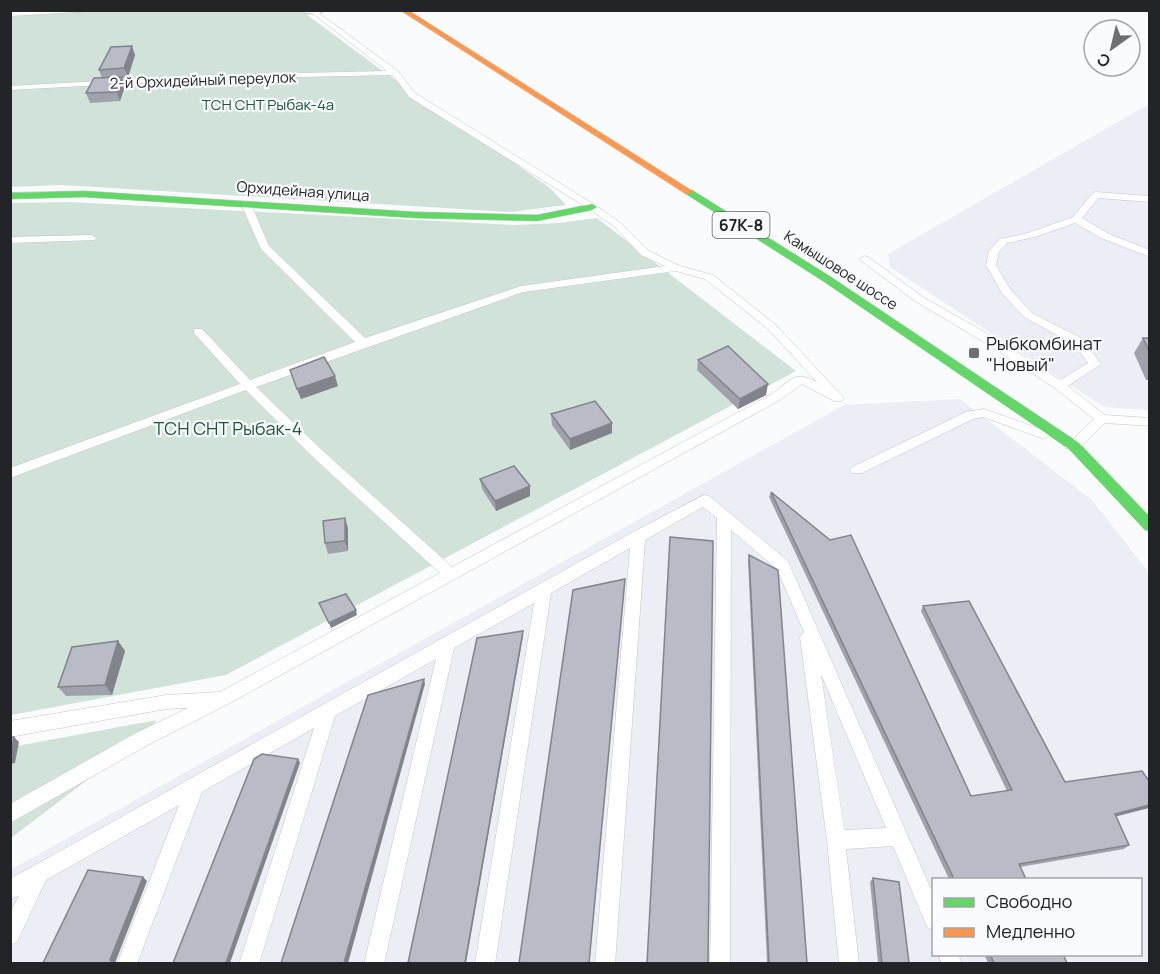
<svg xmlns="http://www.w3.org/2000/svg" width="1160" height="974" font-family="Manrope,sans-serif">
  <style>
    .built { fill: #ebeef5; fill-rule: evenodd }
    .green { fill: #d1e3d9 }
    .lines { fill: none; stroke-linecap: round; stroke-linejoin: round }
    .lane-casing { stroke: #c4c5c8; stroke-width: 1 }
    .street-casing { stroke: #c4c5c8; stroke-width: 2 }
    .fast-casing { stroke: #c4c5c8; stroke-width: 1 }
    .slow-casing { stroke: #c4c5c8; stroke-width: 1 }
    .lane { fill: #fefeff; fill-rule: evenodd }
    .street { fill: #fefeff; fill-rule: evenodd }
    .fast { fill: #63d668; fill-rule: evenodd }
    .slow { fill: #ff974d; fill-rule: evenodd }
    .wall { fill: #9fa2ab }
    .shaded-wall { fill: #82848b }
    .building { fill: #b9bcc7; stroke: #82848b; stroke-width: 1.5 }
    .poi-dot { fill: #6e6f72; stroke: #f9fbfe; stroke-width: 2 }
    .labels { text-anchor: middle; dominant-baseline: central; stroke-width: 4.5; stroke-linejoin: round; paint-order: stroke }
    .far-street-label { font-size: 15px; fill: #222427; stroke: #f9fbfe }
    .far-park-label { font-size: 15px; fill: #1a5736; stroke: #f9fbfe }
    .shield { fill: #f9fbfe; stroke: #626468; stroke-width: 1.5 }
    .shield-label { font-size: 16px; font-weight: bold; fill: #222427 }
    .poi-label { font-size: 18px; fill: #222427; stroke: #f9fbfe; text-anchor: start }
    .park-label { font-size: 18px; fill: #1a5736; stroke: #f9fbfe }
  </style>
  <rect width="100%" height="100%" fill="#fafbfd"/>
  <g class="built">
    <polygon points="1149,104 1149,410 1104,407 890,267 888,254"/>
    <path d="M 960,399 L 1092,500 L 1149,573 L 1149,963 L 11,963 L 10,870 L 844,405 ZM 934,880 L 1140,880 L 1140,954 L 934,954 Z"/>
  </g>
  <g class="green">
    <polygon points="10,11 302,11 376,66 550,188 566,205 511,212 62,185 11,187"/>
    <polygon points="69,202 514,225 559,223 597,218 796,371 226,675 11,715 11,203"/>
    <polygon points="157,720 140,740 11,838 11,747"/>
  </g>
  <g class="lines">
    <defs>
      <g id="lane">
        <polygon points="46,10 112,10 10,16 10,12"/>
        <path d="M 312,10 L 316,11 L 398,71 L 415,93 L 595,205 L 621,223 L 649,251 L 680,266 L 713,275 L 776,325 L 844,398 L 842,401 L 834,401 L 802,384 L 780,400 L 230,703 L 146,746 L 10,823 L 10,804 L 134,734 L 188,708 L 166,709 L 10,737 L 10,721 L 166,695 L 220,692 L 440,573 L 315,459 L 246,390 L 10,478 L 10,468 L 240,384 L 194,333 L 194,329 L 202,329 L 250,380 L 355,342 L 261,249 L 241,204 L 243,202 L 251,204 L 269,246 L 365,338 L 521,286 L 665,266 L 641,255 L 615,227 L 589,209 L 409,97 L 393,75 L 211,79 L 10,90 L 10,86 L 211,75 L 387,71 L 312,13 ZM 676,271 L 705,279 L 768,329 L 817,382 C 794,370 791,380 772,394 L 452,567 L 324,452 L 256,387 L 523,292 Z"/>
        <polygon points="1096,192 1150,196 1150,202 1098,198 1082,218 1109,234 1150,250 1150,257 1101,238 1075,223 1035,237 1007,243 999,252 996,265 1010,289 1032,313 1083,339 1101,364 1068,386 1105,415 1150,418 1150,426 1105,423 1079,449 1065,448 1064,445 1065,442 1071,441 1094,419 1056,389 992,347 915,301 859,259 864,256 868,257 923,297 1000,341 1060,380 1088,363 1075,345 1024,317 1002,293 986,265 989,251 1000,239 1028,233 1073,217 1093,193"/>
        <polygon points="91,235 96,238 95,240 10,243 10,237"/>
        <polygon points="984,409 1049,432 1050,435 1044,439 983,417 973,419 862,473 852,473 850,470 852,467 966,412"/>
        <path d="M 704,495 L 709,496 L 788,561 L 934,896 L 934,930 L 927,927 L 893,846 L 846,849 L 859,964 L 839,964 L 827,840 L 800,637 L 804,632 L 777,569 L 731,530 L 730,964 L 710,964 L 717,518 L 703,507 L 645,540 L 615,964 L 595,964 L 630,548 L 551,593 L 495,964 L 475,964 L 534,603 L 454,648 L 384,964 L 364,964 L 436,659 L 335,716 L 259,964 L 239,964 L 314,728 L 202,792 L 137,964 L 117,964 L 179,805 L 46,880 L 17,942 L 10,945 L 10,912 L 19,896 L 10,899 L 10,879 L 633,532 ZM 821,674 L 886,828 L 844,830 Z"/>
        <polygon points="938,954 958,954 962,964 942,964"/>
      </g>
      <polygon id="street" points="304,10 325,10 318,14 306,13"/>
      <g id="fast">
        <polygon points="686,190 692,190 831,277 1079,443 1150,517 1150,531 1145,530 1069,449 823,281 686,194"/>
        <polygon points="84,191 416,212 537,215 592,204 597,207 592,210 537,221 416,218 84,197 10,199 10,193"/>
      </g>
      <polygon id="slow" points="400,10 408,10 694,192 686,194"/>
    </defs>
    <use href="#lane" class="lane-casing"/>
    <use href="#street" class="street-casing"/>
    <use href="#fast" class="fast-casing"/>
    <use href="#slow" class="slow-casing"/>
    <use href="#lane" class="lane"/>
    <use href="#street" class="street"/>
    <use href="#fast" class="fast"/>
    <use href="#slow" class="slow"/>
  </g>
  <g class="wall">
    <polygon points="135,55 128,77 122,78 125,86 120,101 90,103 86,93 102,78 99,70"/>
    <polygon points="1143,338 1149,338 1149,380 1146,380 1134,353"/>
    <polygon points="698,360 766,395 738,409 697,370"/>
    <polygon points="290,370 338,386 301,399"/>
    <polygon points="551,414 612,423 612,433 570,450 552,425"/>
    <polygon points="480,479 530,486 530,496 496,511 482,489"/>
    <polygon points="771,492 971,796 1007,791 921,611 923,606 1065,782 1116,817 1129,845 1124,849 1020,867 1026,879 949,879 769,497"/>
    <polygon points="348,528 348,551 328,554 325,543"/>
    <polygon points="749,555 807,963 767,963 748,561"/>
    <polygon points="118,641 125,651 112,695 66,696 58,687"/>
    <polygon points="873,878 909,963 878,963 870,882"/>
    <polygon points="984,954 1063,954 1067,963 988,963"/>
  </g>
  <g class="shaded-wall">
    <polygon points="132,46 135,55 128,77 124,68"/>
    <polygon points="122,77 125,86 120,101 117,92"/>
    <polygon points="335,376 338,386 301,399 297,389"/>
    <polygon points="768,384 766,395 738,409 740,399"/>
    <polygon points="612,423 612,433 570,450 570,439"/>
    <polygon points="530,486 530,496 496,511 495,501"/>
    <polygon points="345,518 348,528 348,551 345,541"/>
    <polygon points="356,610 357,615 331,628 329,623"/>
    <polygon points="523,631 523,636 466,963 465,963"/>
    <polygon points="118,641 125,651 112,695 105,685"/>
    <polygon points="424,679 425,684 348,963 344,963"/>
    <polygon points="14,737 19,742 15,763 10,764 10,757"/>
    <polygon points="298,759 300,763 230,963 226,963"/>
    <polygon points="1149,805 1149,808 1110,818 1115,814"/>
    <polygon points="143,877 147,881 115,963 110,960"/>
  </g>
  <g class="building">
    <polygon points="132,46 124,68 99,70 111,47"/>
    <polygon points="122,77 117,92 86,93 94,78"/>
    <polygon points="1143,338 1149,338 1149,351"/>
    <polygon points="728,346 768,384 740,399 698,360"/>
    <polygon points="324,357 335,376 297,389 290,370"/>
    <polygon points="595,401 612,423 570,439 551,414"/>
    <polygon points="514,466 530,486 495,501 480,479"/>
    <polygon points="771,492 830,540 851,535 971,796 1012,790 923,606 969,601 1065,782 1142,771 1149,781 1149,805 1115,814 1129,845 1019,864 1026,879 954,879"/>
    <polygon points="345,518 345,541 325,543 323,521"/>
    <polygon points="670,537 713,541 708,963 647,963"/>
    <polygon points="749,555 778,570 807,963 769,963"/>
    <polygon points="625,579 589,963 519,963 573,590"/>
    <polygon points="346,594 356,610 329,623 319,603"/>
    <polygon points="523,631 465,963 408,963 477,638"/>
    <polygon points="118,641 105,685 58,687 72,647"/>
    <polygon points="424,679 344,963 281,963 368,695"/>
    <polygon points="14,737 10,757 10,738"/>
    <polygon points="262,754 298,759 226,963 173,963 254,759"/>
    <polygon points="88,870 143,877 110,960 114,963 43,963"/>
    <polygon points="873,878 899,882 909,963 882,963"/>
    <polygon points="990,954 1063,954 1067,963 994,963"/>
  </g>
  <rect class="poi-dot" x="968" y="347" width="12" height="12" rx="3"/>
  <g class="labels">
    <g class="far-street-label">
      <text transform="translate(203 80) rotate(-2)">2-й Орхидейный переулок</text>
      <text transform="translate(303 191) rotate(4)">Орхидейная улица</text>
      <text transform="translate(841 270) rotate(33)">Камышовое шоссе</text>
    </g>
    <g class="far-park-label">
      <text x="268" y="104">ТСН СНТ Рыбак-4а</text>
    </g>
    <rect class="shield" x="712.5" y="212" width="57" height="26" rx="4.5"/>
    <g class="shield-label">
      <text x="741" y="225">67К-8</text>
    </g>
    <g class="poi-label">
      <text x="986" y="343">Рыбкомбинат<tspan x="986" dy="21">"Новый"</tspan></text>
    </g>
    <g class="park-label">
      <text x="228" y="428">ТСН СНТ Рыбак-4</text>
    </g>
  </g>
  <rect width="1160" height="974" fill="none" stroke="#222427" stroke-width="24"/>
  <rect x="932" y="878" width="210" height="78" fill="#f9fbfe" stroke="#a3a5a8" stroke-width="1.5"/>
  <rect x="944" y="898" width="30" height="9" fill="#63d668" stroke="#a3a5a8" stroke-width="1.5"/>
  <text x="986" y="908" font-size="18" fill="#222427">Свободно</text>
  <rect x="944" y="928" width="30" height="9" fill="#ff974d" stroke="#a3a5a8" stroke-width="1.5"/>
  <text x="986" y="938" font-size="18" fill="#222427">Медленно</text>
  <g transform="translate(1112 48) rotate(214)"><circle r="28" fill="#f9fbfe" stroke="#a3a5a8" stroke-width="1.5"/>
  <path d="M0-4.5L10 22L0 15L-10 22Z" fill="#6e6f72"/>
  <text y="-9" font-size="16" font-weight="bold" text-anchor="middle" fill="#222427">С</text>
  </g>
</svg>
